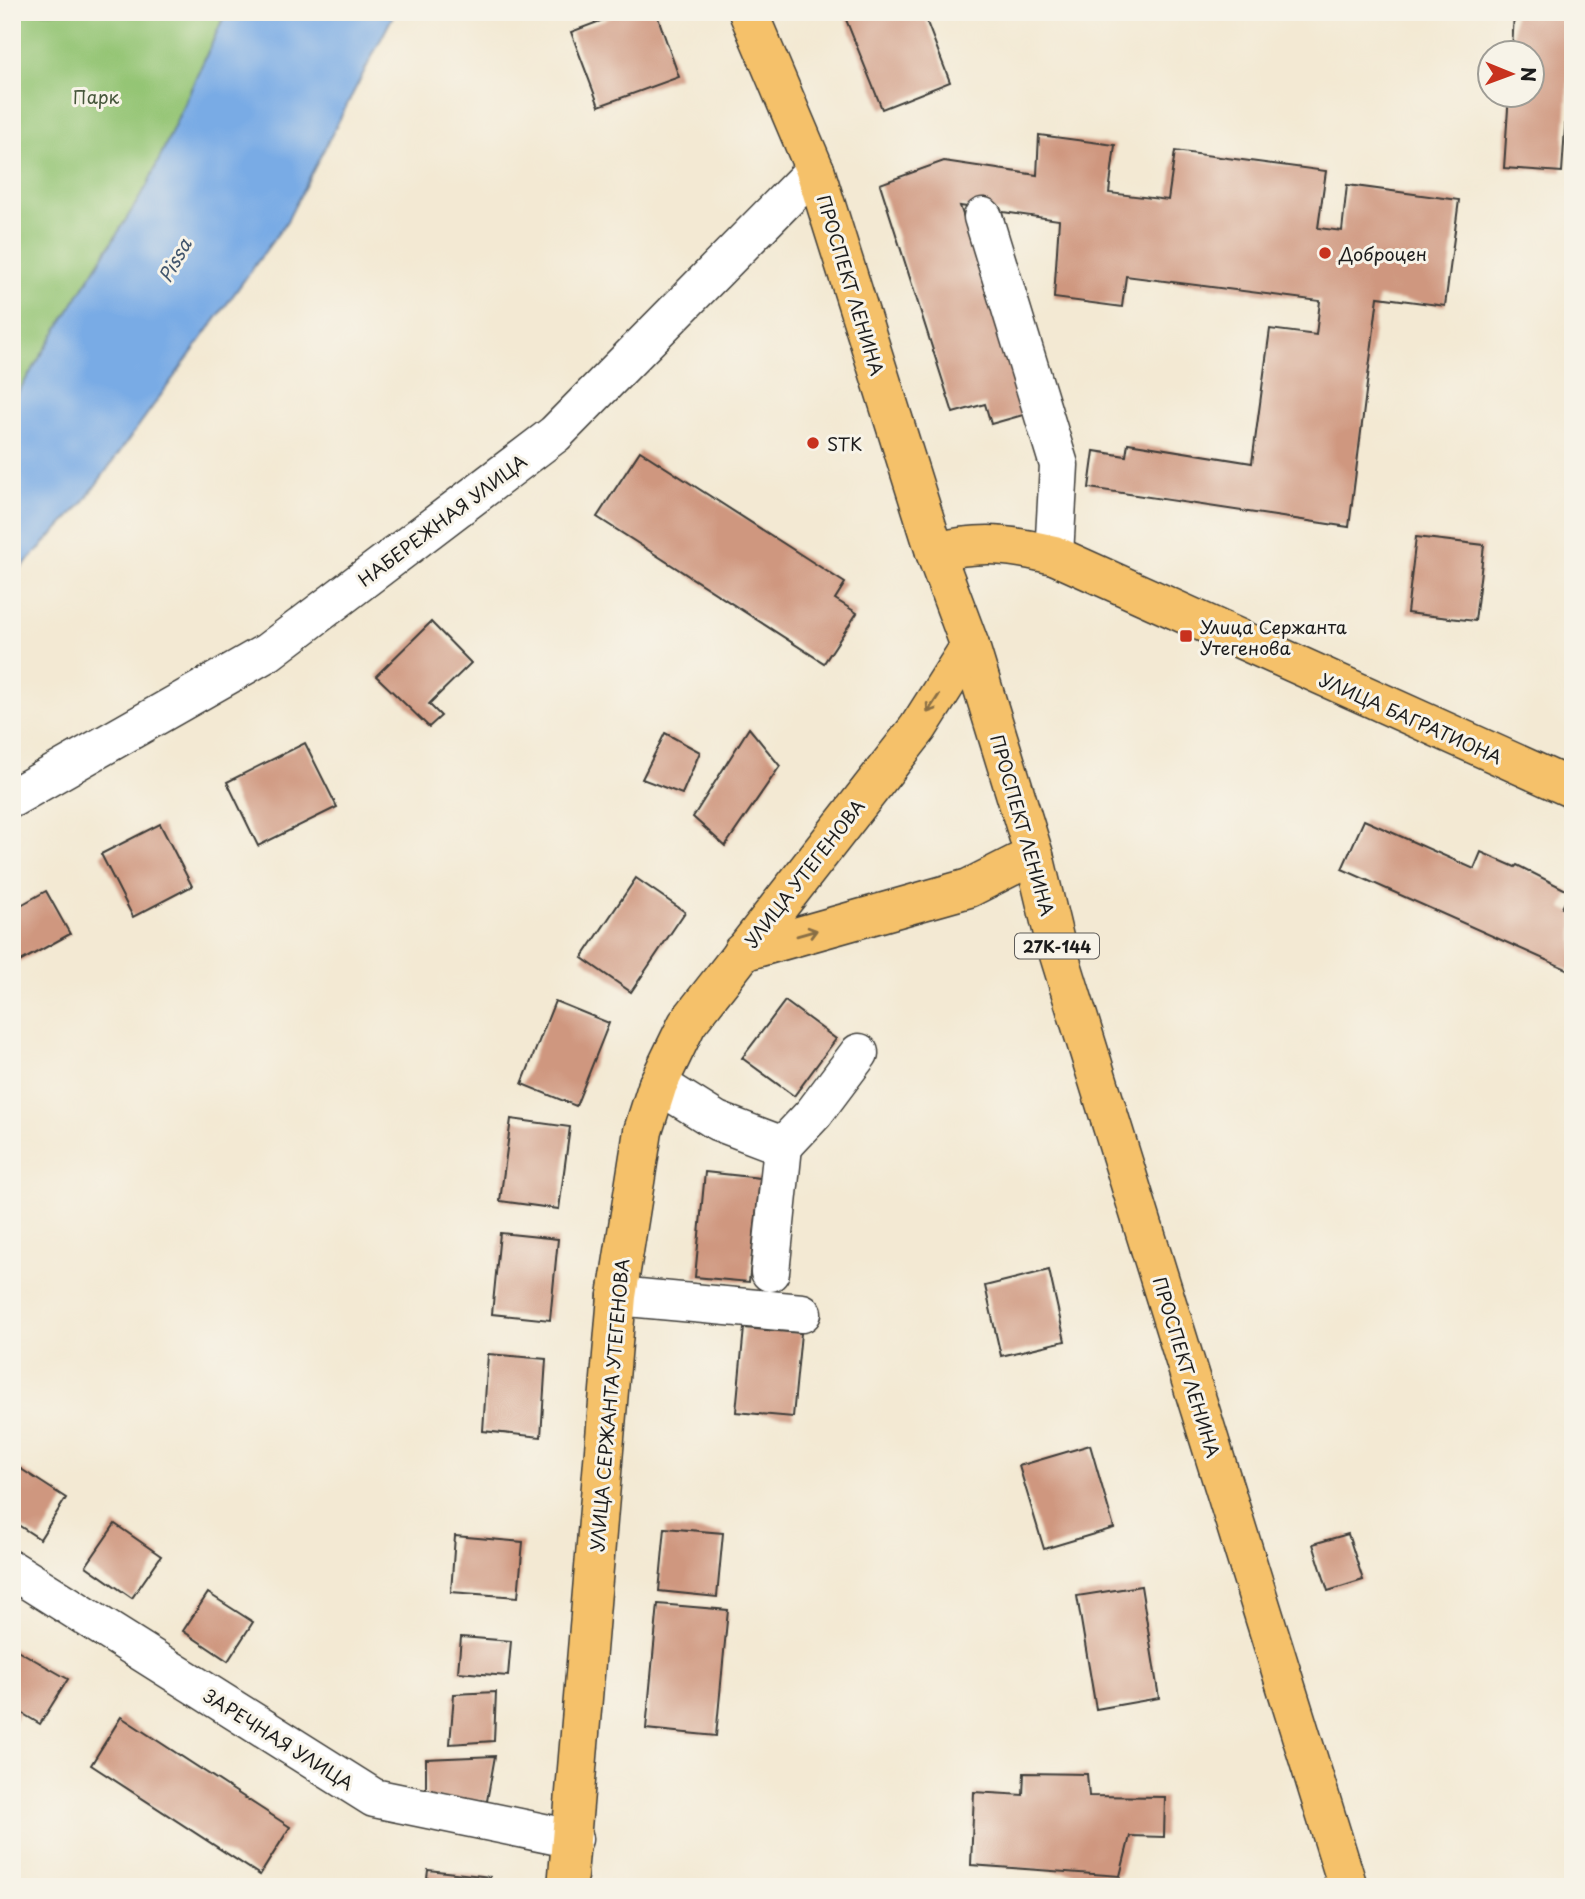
<svg xmlns="http://www.w3.org/2000/svg" width="1585" height="1899" font-family="'Playpen Sans',sans-serif">
  <style>
    .green { fill: #94c574; stroke: #587048; stroke-width: 2 }
    .water { fill: #79abe5; stroke: #4a6480; stroke-width: 2 }
    .building { fill: #cf977f }
    .lines { fill: none; stroke-linecap: round; stroke-linejoin: round }
    .minor-casing { stroke: #3c3b37; stroke-width: 41 }
    .major-casing { stroke: #3c3b37; stroke-width: 41 }
    .minor { stroke: #fff; stroke-width: 38 }
    .major { stroke: #f5c16b; stroke-width: 38 }
    .oneway { stroke: #886e44 }
    .poi-dot { fill: #c8321e; stroke: #f7f3e8; stroke-width: 2.5 }
    .labels { text-anchor: middle; dominant-baseline: central; stroke-width: 6; stroke-linejoin: round; paint-order: stroke }
    .shield { fill: #f7f3e8; stroke: #5e5c59; stroke-width: 2 }
    .shield-label { font-size: 16px; font-weight: bold; fill: #1c1c1c }
    .park-label { font-size: 18px; fill: #46573b; stroke: #f7f3e8 }
    .poi-label { font-size: 18px; fill: #1c1c1c; stroke: #f7f3e8; text-anchor: start }
    .street-label { font-size: 18px; fill: #1c1c1c; stroke: #f7f3e8 }
    .water-label { font-size: 19px; font-style: italic; fill: #41556c; stroke: #f7f3e8 }
  </style>
  <rect width="100%" height="100%" fill="#f7f3e8"/>
  <filter id="ink" filterUnits="userSpaceOnUse"><feTurbulence type="fractalNoise" baseFrequency=".0143" numOctaves="2"/><feDisplacementMap in="SourceGraphic" scale="14" xChannelSelector="R" yChannelSelector="G"/><feConvolveMatrix kernelMatrix="1 2 1 2 8 2 1 2 1" color-interpolation-filters="sRGB"/></filter>
  <filter id="wash" filterUnits="userSpaceOnUse"><feTurbulence type="fractalNoise" baseFrequency=".00686" numOctaves="4" result="noise"/><feDisplacementMap in="SourceGraphic" scale="28" xChannelSelector="R" yChannelSelector="G"/><feGaussianBlur stdDeviation="1.57" result="paint"/><feColorMatrix in="noise" values="0 0 0 0 0 0 0 0 0 0 0 0 0 0 0 0 0 1.4 0 .05"/><feComposite in="paint" operator="in"/></filter>
  <g filter="url(#wash)">
    <rect width="100%" height="100%" fill="#f3e9d3"/>
    <polygon class="green" points="12,12 226,12 147,186 12,402"/>
    <polygon class="water" points="226,12 395,12 287,221 82,504 12,577 12,402 147,186"/>
    <g id="blocks">
      <g class="building">
        <polygon points="624,12 656,12 679,77 599,106 571,32"/>
        <polygon points="843,12 923,12 950,82 882,109"/>
        <polygon points="1514,12 1573,12 1562,172 1504,168 1509,94 1532,94 1532,52 1512,52"/>
        <polygon points="1039,135 1115,145 1109,193 1168,200 1175,151 1326,171 1318,228 1342,231 1347,185 1459,200 1445,306 1378,297 1349,527 1089,488 1094,451 1126,456 1128,443 1252,463 1270,329 1316,335 1320,301 1126,276 1122,307 1054,298 1059,220 960,206 1030,413 991,424 985,404 953,413 880,184 944,161 1037,175"/>
        <polygon points="640,451 845,583 835,599 857,613 824,663 597,517"/>
        <polygon points="1416,537 1484,545 1475,621 1407,613"/>
        <polygon points="431,622 471,663 429,704 441,716 429,727 376,676"/>
        <polygon points="749,728 780,766 725,846 693,817"/>
        <polygon points="665,733 700,752 682,794 642,779"/>
        <polygon points="305,743 337,807 258,846 227,782"/>
        <polygon points="1364,820 1474,869 1481,852 1515,867 1517,865 1570,892 1562,908 1573,913 1573,972 1342,869"/>
        <polygon points="160,824 192,886 133,917 101,854"/>
        <polygon points="636,878 685,912 631,992 582,958"/>
        <polygon points="46,891 70,934 12,966 12,910"/>
        <polygon points="555,1001 609,1023 576,1106 522,1084"/>
        <polygon points="785,1001 836,1039 794,1096 742,1058"/>
        <polygon points="511,1119 570,1127 559,1209 500,1201"/>
        <polygon points="705,1172 760,1178 749,1282 695,1277"/>
        <polygon points="500,1233 558,1239 550,1320 492,1314"/>
        <polygon points="1049,1270 1065,1341 1001,1356 985,1286"/>
        <polygon points="744,1328 801,1333 793,1417 736,1412"/>
        <polygon points="488,1354 546,1359 541,1437 483,1431"/>
        <polygon points="1090,1445 1114,1528 1044,1549 1019,1466"/>
        <polygon points="21,1469 66,1498 40,1539 12,1521 12,1483"/>
        <polygon points="115,1524 161,1556 132,1598 86,1566"/>
        <polygon points="665,1528 723,1533 717,1597 659,1591"/>
        <polygon points="1348,1534 1363,1580 1328,1591 1313,1544"/>
        <polygon points="455,1536 523,1542 518,1597 451,1592"/>
        <polygon points="1141,1586 1159,1698 1096,1709 1077,1596"/>
        <polygon points="208,1593 253,1622 228,1661 183,1631"/>
        <polygon points="658,1604 728,1610 716,1736 646,1729"/>
        <polygon points="461,1637 511,1641 508,1676 458,1672"/>
        <polygon points="12,1647 68,1679 40,1724 20,1712 12,1724"/>
        <polygon points="496,1692 494,1741 450,1744 454,1694"/>
        <polygon points="121,1717 290,1827 260,1875 91,1765"/>
        <polygon points="495,1756 487,1801 426,1798 426,1759"/>
        <polygon points="1024,1773 1087,1774 1089,1796 1165,1797 1164,1837 1130,1836 1120,1876 971,1865 974,1792 1023,1795"/>
        <polygon points="428,1870 490,1877 489,1887 426,1887"/>
      </g>
    </g>
  </g>
  <g filter="url(#ink)">
    <use href="#blocks" fill-opacity="0" stroke="#3c3b37" stroke-width="2"/>
    <g class="lines">
      <defs>
        <g id="minor">
          <polyline points="983,217 1059,465 1054,555"/>
          <polyline points="12,798 268,652 555,434 815,170"/>
          <polyline points="658,1084 717,1121 783,1146 770,1272"/>
          <polyline points="783,1146 814,1113 859,1053"/>
          <polyline points="617,1296 802,1313"/>
          <polyline points="12,1570 374,1798 573,1839"/>
        </g>
        <g id="major">
          <polyline points="748,12 815,170 935,552 970,646 1034,855 1055,942 1348,1887"/>
          <path d="M 935,552 C 981,541 1009,544 1054,555 L 1573,789"/>
          <polyline points="742,952 969,888 1034,855"/>
          <polyline points="567,1887 617,1296 643,1131 658,1084 687,1024 918,728 970,646"/>
        </g>
      </defs>
      <use href="#minor" class="minor-casing"/>
      <use href="#major" class="major-casing"/>
      <use href="#minor" class="minor"/>
      <use href="#major" class="major"/>
    </g>
    <defs><path id="oneway-shaft" d="M-6 0H5M1.5-3L5.5 0L1.5 3" fill="none" stroke-width="1.6" stroke-linecap="round" stroke-linejoin="round" transform="scale(1.75)"/></defs>
    <g class="oneway">
      <use href="#oneway-shaft" transform="translate(933 704) rotate(123)"/>
      <use href="#oneway-shaft" transform="translate(807 933) rotate(-16)"/>
    </g>
  </g>
  <g class="poi-dot">
    <circle cx="1325" cy="253" r="7"/>
    <circle cx="813" cy="443" r="7"/>
    <rect x="1179" y="629" width="14" height="14" rx="3.5"/>
  </g>
  <g class="labels">
    <rect class="shield" x="1015" y="933.5" width="84" height="25" rx="5"/>
    <g class="shield-label">
      <text x="1057" y="946">27К-144</text>
    </g>
    <g class="park-label">
      <text x="96" y="96">Парк</text>
    </g>
    <g class="poi-label">
      <text x="1339" y="253">Доброцен</text>
      <text x="827" y="443">STK</text>
      <text x="1200" y="626">Улица Сержанта<tspan x="1200" dy="21">Утегенова</tspan></text>
    </g>
    <g class="street-label">
      <text transform="translate(851 285) rotate(73)">ПРОСПЕКТ ЛЕНИНА</text>
      <text transform="translate(442 520) rotate(-37)">НАБЕРЕЖНАЯ УЛИЦА</text>
      <text transform="translate(1411 718) rotate(24)">УЛИЦА БАГРАТИОНА</text>
      <text transform="translate(1023 825) rotate(74)">ПРОСПЕКТ ЛЕНИНА</text>
      <text transform="translate(804 873) rotate(-52)">УЛИЦА УТЕГЕНОВА</text>
      <text transform="translate(1187 1367) rotate(73)">ПРОСПЕКТ ЛЕНИНА</text>
      <text transform="translate(609 1405) rotate(-85)">УЛИЦА СЕРЖАНТА УТЕГЕНОВА</text>
      <text transform="translate(279 1739) rotate(32)">ЗАРЕЧНАЯ УЛИЦА</text>
    </g>
    <g class="water-label">
      <text transform="translate(174 260) rotate(-61)">Pissa</text>
    </g>
  </g>
  <rect width="1585" height="1899" fill="none" stroke="#f7f3e8" stroke-width="42"/>
  <g transform="translate(1511 74) rotate(91)"><circle r="33" fill="#f7f3e8" stroke="#9f9d96" stroke-width="2"/>
  <path d="M0-5L12 26L0 18L-12 26Z" fill="#c8321e"/>
  <text y="-10" font-size="19" font-weight="bold" text-anchor="middle" fill="#1c1c1c">N</text>
  </g>
</svg>
